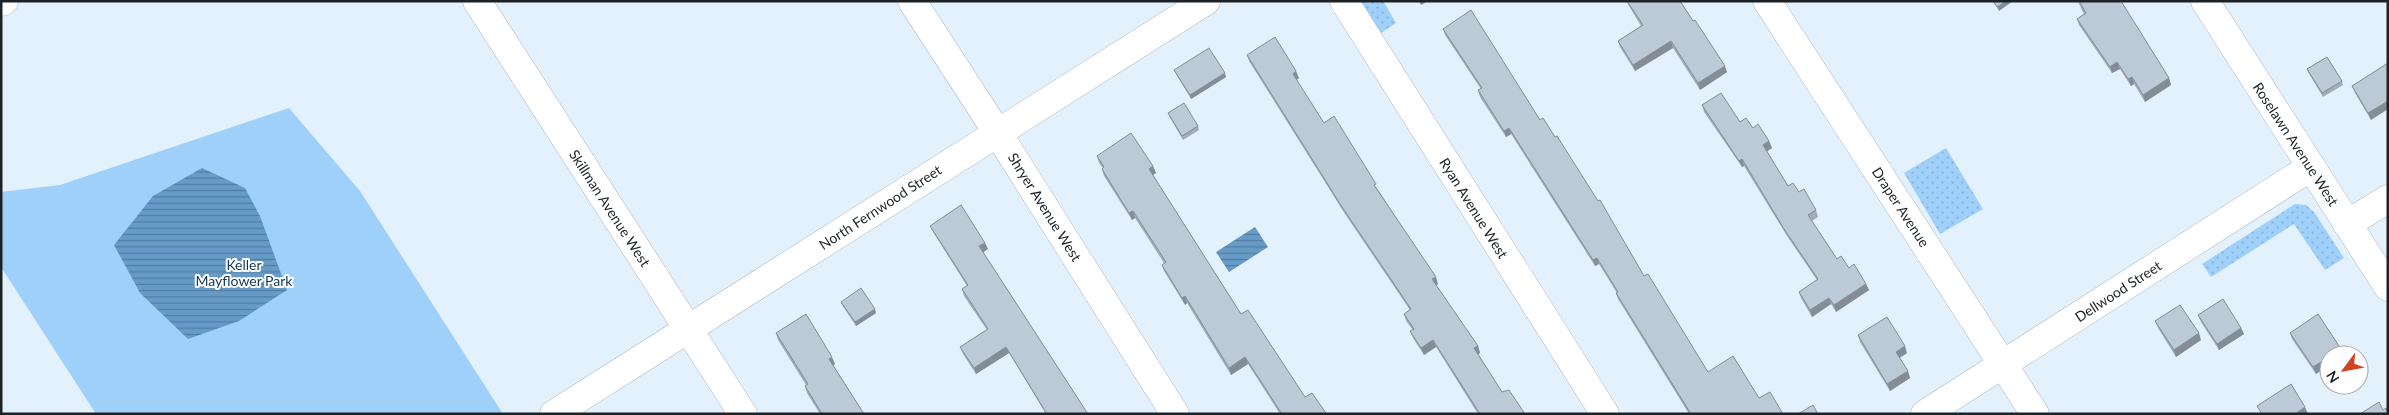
<svg xmlns="http://www.w3.org/2000/svg" width="2389" height="415" font-family="Lato,sans-serif">
  <style>
    .park { fill: #9fd0fa }
    .garden { fill: url(#garden-dots) }
    .water { fill: url(#water-rules) }
    .lines { fill: none; stroke-linecap: round; stroke-linejoin: round }
    .minor-casing { stroke: #adbac6; stroke-width: 29 }
    .minor { stroke: #fff; stroke-width: 28 }
    .wall { fill: #a2adb8 }
    .shaded-wall { fill: #848d96 }
    .building { fill: #bcc9d6; stroke: #848d96 }
    .labels { text-anchor: middle; dominant-baseline: central; stroke-width: 4; stroke-linejoin: round; paint-order: stroke }
    .street-label { font-size: 14px; fill: #1d2227; stroke: #fff }
    .park-label { font-size: 14px; fill: #103958; stroke: #fff }
  </style>
  <defs>
    <pattern id="garden-dots" width="8" height="8" patternUnits="userSpaceOnUse" patternTransform="scale(1.25)"><rect width="8" height="8" fill="#9fd0fa"/><path d="M2 2h.1M6 6h.1" fill="none" stroke="#88b2d6" stroke-width="1.8" stroke-linecap="round"/></pattern>
    <pattern id="water-rules" width="6" height="5" patternUnits="userSpaceOnUse" patternTransform="scale(1.25)"><rect width="6" height="5" fill="#669ac7"/><path d="M0 2.5h6" fill="none" stroke="#537da2"/></pattern>
  </defs>
  <rect width="100%" height="100%" fill="#e3f1fd"/>
  <polygon class="park" points="289,108 360,191 503,414 96,414 1,267 1,192 60,185"/>
  <g class="garden">
    <polygon points="1361,1 1383,1 1396,23 1381,33"/>
    <polygon points="1946,148 1983,209 1940,234 1904,173"/>
    <polygon points="2295,204 2306,205 2314,212 2344,258 2325,270 2294,224 2211,277 2202,264"/>
  </g>
  <g class="water">
    <polygon points="202,168 245,188 260,216 287,290 239,321 188,339 140,293 114,245 153,196"/>
    <polygon points="1255,227 1268,247 1229,272 1216,252"/>
  </g>
  <g class="lines">
    <defs>
      <g id="minor">
        <polyline points="477,1 743,414"/>
        <polyline points="912,1 997,132 1175,414"/>
        <polyline points="1344,1 1605,414"/>
        <polyline points="1767,1 2035,414"/>
        <polyline points="2205,1 2388,287"/>
        <polyline points="1,2 4,1"/>
        <polyline points="2347,224 2388,199"/>
        <polyline points="554,414 1206,1"/>
        <polyline points="1925,414 2311,167"/>
      </g>
    </defs>
    <use href="#minor" class="minor-casing"/>
    <use href="#minor" class="minor"/>
  </g>
  <g class="wall">
    <polygon points="1626,1 1680,1 1727,72 1700,90 1673,48 1635,71 1620,47 1618,41 1641,26"/>
    <polygon points="2078,2 2169,78 2171,85 2145,102 2134,84 2131,86 2120,69 2112,73 2079,25 2077,19 2084,14"/>
    <polygon points="1443,29 1540,120 1708,372 1759,398 1783,414 1689,414 1618,299 1616,293 1617,293 1599,264 1595,266 1511,134 1506,137 1480,97 1478,90 1481,89 1445,35"/>
    <polygon points="1247,55 1299,78 1296,80 1324,123 1379,191 1438,284 1436,285 1478,346 1480,353 1478,354 1502,392 1525,414 1478,414 1436,347 1424,355 1413,338 1410,331 1413,330 1406,321 1404,314 1410,310 1345,214 1249,61"/>
    <polygon points="2388,63 2371,120 2355,93 2352,86"/>
    <polygon points="2307,69 2342,81 2343,85 2323,97 2308,72"/>
    <polygon points="1174,70 1226,77 1191,99 1176,74"/>
    <polygon points="1702,105 1753,128 1769,141 1772,148 1767,151 1788,186 1799,192 1816,210 1818,217 1812,221 1837,259 1849,268 1866,284 1869,290 1836,312 1831,304 1812,317 1801,298 1799,292 1817,280 1787,236 1744,166 1742,167 1704,112"/>
    <polygon points="1168,113 1198,126 1199,130 1183,140 1169,116"/>
    <polygon points="1097,156 1153,166 1156,173 1153,175 1241,314 1305,397 1312,393 1326,414 1280,414 1248,364 1231,375 1187,303 1185,305 1164,271 1162,265 1164,263 1135,218 1132,220 1104,176 1102,169 1103,168 1099,163"/>
    <polygon points="930,226 985,243 988,249 983,252 1088,414 1046,414 1009,353 976,374 963,354 960,347 987,330 964,296 962,289 967,286 933,232"/>
    <polygon points="841,302 876,313 856,326 842,305"/>
    <polygon points="2198,315 2241,328 2244,334 2219,350 2201,322"/>
    <polygon points="2155,321 2201,340 2176,357 2158,328"/>
    <polygon points="776,333 835,364 833,365 864,414 820,414 807,393 805,386 806,385 778,340"/>
    <polygon points="2290,333 2343,355 2316,374 2292,339"/>
    <polygon points="1858,335 1907,353 1899,358 1910,378 1890,391 1860,342"/>
  </g>
  <g class="shaded-wall">
    <polygon points="1419,1 1428,1 1421,5"/>
    <polygon points="2006,1 2013,1 1999,11 1997,7"/>
    <polygon points="1671,41 1673,48 1635,71 1633,65"/>
    <polygon points="2117,62 2120,69 2112,73 2110,67"/>
    <polygon points="1725,66 1727,72 1700,90 1698,83"/>
    <polygon points="1296,71 1299,78 1295,81 1293,74"/>
    <polygon points="1225,73 1226,77 1191,99 1190,95"/>
    <polygon points="2132,77 2134,84 2131,86 2128,79"/>
    <polygon points="2169,78 2171,85 2145,102 2143,95"/>
    <polygon points="2388,101 2388,109 2371,120 2368,113"/>
    <polygon points="1509,128 1511,134 1506,137 1504,131"/>
    <polygon points="1769,141 1772,148 1766,152 1763,145"/>
    <polygon points="1742,159 1744,166 1742,167 1739,161"/>
    <polygon points="1153,166 1156,173 1151,176 1149,169"/>
    <polygon points="1133,211 1135,218 1132,220 1129,213"/>
    <polygon points="985,243 988,249 982,253 979,246"/>
    <polygon points="1597,258 1599,264 1595,266 1593,260"/>
    <polygon points="1436,277 1438,284 1435,286 1432,279"/>
    <polygon points="1866,284 1869,290 1836,312 1834,305"/>
    <polygon points="1185,296 1187,303 1185,305 1182,298"/>
    <polygon points="1829,298 1831,304 1812,317 1810,310"/>
    <polygon points="875,309 876,313 856,326 855,322"/>
    <polygon points="2241,328 2244,334 2219,350 2217,344"/>
    <polygon points="2199,333 2201,340 2176,357 2174,350"/>
    <polygon points="1433,340 1436,347 1424,355 1421,348"/>
    <polygon points="1478,346 1480,353 1477,355 1474,348"/>
    <polygon points="1905,346 1907,353 1898,359 1896,352"/>
    <polygon points="1006,347 1009,353 976,374 974,368"/>
    <polygon points="2341,349 2343,355 2332,355"/>
    <polygon points="832,357 835,364 832,366 829,359"/>
    <polygon points="1245,357 1248,364 1231,375 1229,368"/>
    <polygon points="2329,357 2329,365 2316,374 2313,367"/>
    <polygon points="1908,371 1910,378 1890,391 1887,384"/>
    <polygon points="2305,407 2308,414 2295,414"/>
  </g>
  <g class="building">
    <polygon points="1627,1 1680,1 1693,21 1695,20 1725,66 1698,83 1671,41 1633,65 1618,41 1643,25"/>
    <polygon points="1993,1 2006,1 1997,7"/>
    <polygon points="2121,1 2169,78 2143,95 2132,77 2128,79 2117,62 2110,67 2077,19 2086,13 2079,1"/>
    <polygon points="1471,10 1540,120 1543,118 1555,137 1557,136 1598,201 1600,200 1644,276 1648,274 1708,372 1733,356 1759,398 1770,392 1783,414 1691,414 1616,293 1618,292 1597,258 1593,260 1509,128 1504,131 1478,90 1482,88 1443,29"/>
    <polygon points="1275,37 1296,71 1293,74 1324,123 1334,116 1376,184 1374,185 1436,277 1432,279 1478,346 1474,348 1502,392 1509,390 1525,414 1480,414 1433,340 1421,348 1410,331 1414,329 1404,314 1411,309 1342,207 1247,55"/>
    <polygon points="1209,48 1225,73 1190,95 1174,70"/>
    <polygon points="2327,57 2342,81 2322,93 2307,69"/>
    <polygon points="2388,63 2388,101 2368,113 2352,86"/>
    <polygon points="1721,93 1740,122 1746,118 1753,128 1758,124 1769,141 1763,145 1788,186 1793,183 1799,192 1804,189 1816,210 1808,215 1837,259 1841,256 1849,268 1854,264 1866,284 1834,305 1829,298 1810,310 1799,292 1818,279 1784,229 1742,159 1739,161 1702,105"/>
    <polygon points="1184,103 1198,126 1182,136 1168,113"/>
    <polygon points="1131,133 1153,166 1149,169 1241,314 1248,310 1305,397 1312,393 1326,413 1325,414 1282,414 1245,357 1229,368 1185,296 1182,298 1162,265 1166,262 1133,211 1129,213 1102,169 1104,167 1097,156"/>
    <polygon points="961,205 985,243 979,246 1088,414 1047,414 1006,347 974,368 960,347 988,329 962,289 968,285 930,226"/>
    <polygon points="861,288 875,309 855,322 841,302"/>
    <polygon points="2223,299 2241,328 2217,344 2198,315"/>
    <polygon points="2180,305 2199,333 2174,350 2155,321"/>
    <polygon points="806,314 832,357 829,359 864,414 822,414 805,386 808,384 776,333"/>
    <polygon points="2318,314 2341,349 2332,355 2329,355 2329,357 2313,367 2290,333"/>
    <polygon points="1887,317 1905,346 1896,352 1908,371 1887,384 1858,335"/>
    <polygon points="2291,384 2305,407 2295,414 2262,414 2257,406"/>
    <polygon points="2379,402 2383,410 2386,408 2388,414 2360,414"/>
    <polygon points="1813,405 1818,414 1798,414"/>
  </g>
  <g class="labels">
    <g class="street-label">
      <text transform="translate(2296 144) rotate(57)">Roselawn Avenue West</text>
      <text transform="translate(880 207) rotate(-33)">North Fernwood Street</text>
      <text transform="translate(1045 207) rotate(58)">Shryer Avenue West</text>
      <text transform="translate(1901 207) rotate(57)">Draper Avenue</text>
      <text transform="translate(610 208) rotate(57)">Skillman Avenue West</text>
      <text transform="translate(1474 208) rotate(58)">Ryan Avenue West</text>
      <text transform="translate(2118 291) rotate(-33)">Dellwood Street</text>
    </g>
    <g class="park-label">
      <text x="244" y="264">Keller<tspan x="244" dy="16">Mayflower Park</tspan></text>
    </g>
  </g>
  <rect width="2389" height="415" fill="none" stroke="#1d2227" stroke-width="5"/>
  <g transform="translate(2344 370) rotate(238)"><circle r="24" fill="#ffffff" stroke="#a5a7a9"/>
  <path d="M0-4L9 19L0 12L-9 19Z" fill="#cf4522"/>
  <text y="-8" font-size="14" font-weight="bold" text-anchor="middle" fill="#1d2227">N</text>
  </g>
</svg>
